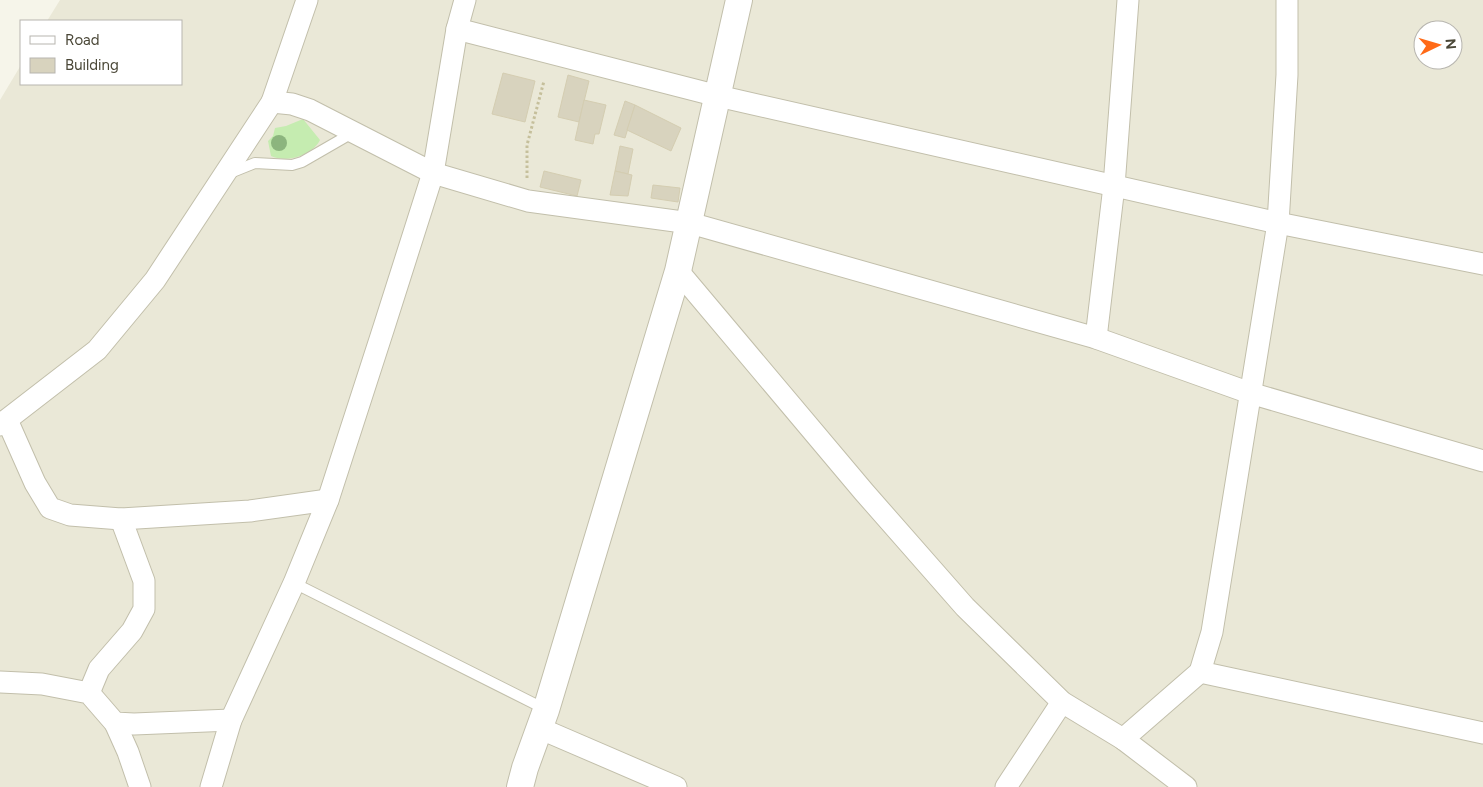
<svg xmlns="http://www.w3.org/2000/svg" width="1483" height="787" font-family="Figtree,sans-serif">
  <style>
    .residential { fill: #eae8d7; fill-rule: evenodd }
    .green { fill: #c5ecb0 }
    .building { fill: #d8d3be; stroke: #d4cdb1 }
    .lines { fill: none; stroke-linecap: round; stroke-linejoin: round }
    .service-casing { stroke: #c2bfab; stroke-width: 12 }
    .minor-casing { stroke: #c2bfab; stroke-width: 23 }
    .tertiary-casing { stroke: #c2bfab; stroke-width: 28 }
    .path { stroke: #c5bf9b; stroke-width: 3; stroke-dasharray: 2.5 2.5; stroke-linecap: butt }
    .service { stroke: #fff; stroke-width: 10 }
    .minor { stroke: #fff; stroke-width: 21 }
    .tertiary { stroke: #fff; stroke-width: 26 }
    .tree { fill: #8cb57e }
  </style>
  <rect width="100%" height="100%" fill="#f6f5ea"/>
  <path class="residential" d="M 60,0 L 1483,0 L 1483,787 L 0,787 L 0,100 L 21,65 L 21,84 L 181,84 L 181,21 L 47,21 ZM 1423,30 L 1453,30 L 1453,60 L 1423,60 Z"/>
  <path class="green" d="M 303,119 L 320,140 C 312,156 286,163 271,156 L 268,141 L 273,136 L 275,128 L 286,126 Z"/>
  <g class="building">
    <polygon points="503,73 535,81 525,122 492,114"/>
    <polygon points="568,75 589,81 579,122 558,117"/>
    <polygon points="584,100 606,105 599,134 595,134 593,144 575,140"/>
    <polygon points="625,101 635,105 625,138 614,135"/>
    <polygon points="635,105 681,128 671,151 627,130"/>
    <polygon points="620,146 633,149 628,174 615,171"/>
    <polygon points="544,171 581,180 577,196 540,187"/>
    <polygon points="615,171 632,175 628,196 610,195"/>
    <polygon points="653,185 680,188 678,202 651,198"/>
  </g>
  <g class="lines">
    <defs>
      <g id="service">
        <polyline points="230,173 255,163 292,165 302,162 354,132"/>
        <polyline points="294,583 545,709"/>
      </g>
      <g id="minor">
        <polyline points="457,29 718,96 1278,223 1483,264"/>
        <polyline points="272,102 292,104 310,110 433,173 528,201 690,223 1096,338 1250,393 1483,461"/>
        <polyline points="678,271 864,492 965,607 1062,702 1123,739 1186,787"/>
        <polyline points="1096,338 1114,186 1128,0"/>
        <polyline points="7,420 35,483 50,508 70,515 121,519 250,511 328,500"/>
        <polyline points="0,425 97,350 155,280 272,102 307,0"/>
        <polyline points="1200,672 1483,733"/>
        <polyline points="0,682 42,684 89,693 115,723 134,724 231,720"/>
        <polyline points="89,693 99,669 132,631 144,609 144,581 121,519"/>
        <polyline points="115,723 128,752 140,787"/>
        <polyline points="539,728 676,787"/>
        <polyline points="1123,739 1200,672 1212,632 1278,223 1287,75 1287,0"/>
        <polyline points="211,787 231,720 294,583 328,500 384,327 433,173 457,29 465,0"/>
        <polyline points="1006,787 1062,702"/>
      </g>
      <polyline id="tertiary" points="520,787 525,768 546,710 678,271 739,0"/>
    </defs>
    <use href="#service" class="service-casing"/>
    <use href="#minor" class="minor-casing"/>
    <use href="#tertiary" class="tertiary-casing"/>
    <polyline class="path" points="527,178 527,145 544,81"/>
    <use href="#service" class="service"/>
    <use href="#minor" class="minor"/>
    <use href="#tertiary" class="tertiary"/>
  </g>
  <circle class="tree" cx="279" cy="143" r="8"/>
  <rect x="20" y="20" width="162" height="65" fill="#ffffff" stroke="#b7b5af"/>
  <rect x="30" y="36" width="25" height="8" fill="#ffffff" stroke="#b7b5af"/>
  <text x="65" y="45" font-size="15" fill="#4a4737">Road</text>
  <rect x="30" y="58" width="25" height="15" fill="#d8d3be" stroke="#b7b5af"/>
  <text x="65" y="70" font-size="15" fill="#4a4737">Building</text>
  <g transform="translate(1438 45) rotate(85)"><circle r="24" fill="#ffffff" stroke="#b7b5af"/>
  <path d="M0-4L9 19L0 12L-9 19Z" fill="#ff6a17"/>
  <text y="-8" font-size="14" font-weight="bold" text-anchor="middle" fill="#4a4737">N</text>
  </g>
</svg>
